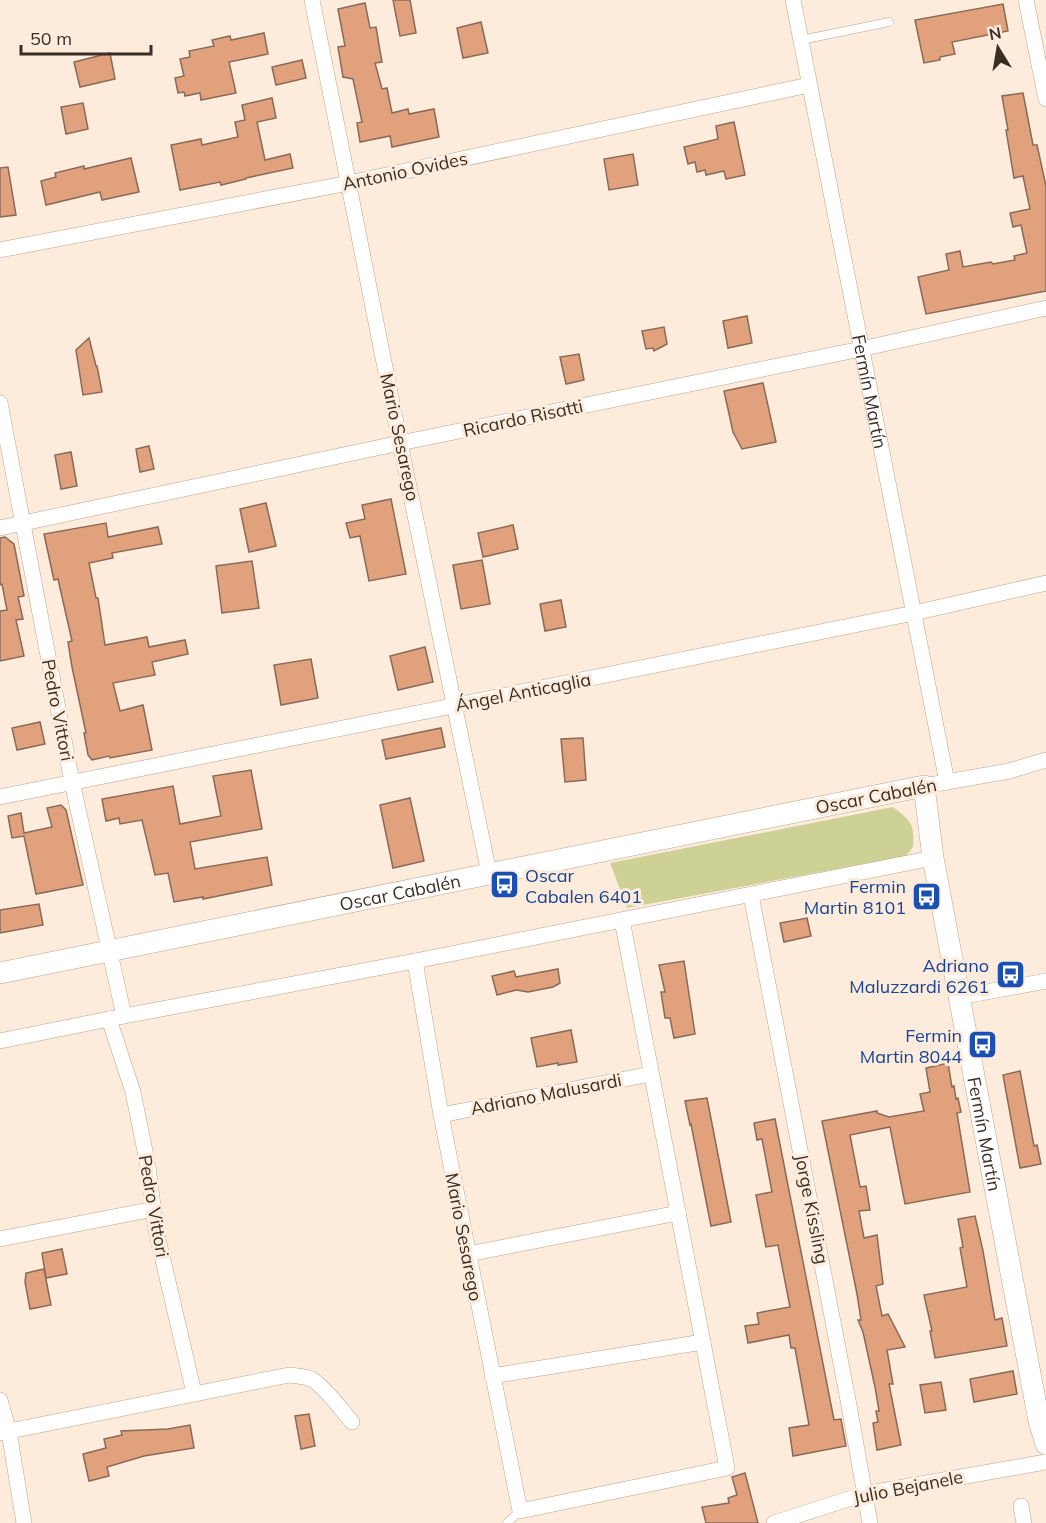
<svg xmlns="http://www.w3.org/2000/svg" width="1046" height="1523" font-family="Mulish,sans-serif">
  <style>
    .green { fill: #cdd195 }
    .building { fill: #e1a17d; stroke: #896a59; stroke-width: 1.5 }
    .lines { fill: none; stroke-linecap: round; stroke-linejoin: round }
    .service-casing { stroke: #bea28a; stroke-width: 9 }
    .minor-casing { stroke: #bea28a; stroke-width: 16 }
    .secondary-casing { stroke: #bea28a; stroke-width: 22 }
    .service { stroke: #fff; stroke-width: 8 }
    .minor { stroke: #fff; stroke-width: 15 }
    .secondary { stroke: #fff; stroke-width: 21 }
    .labels { text-anchor: middle; dominant-baseline: central; stroke-width: 6; stroke-linejoin: round; paint-order: stroke }
    .street-label { font-size: 18px; fill: #392e24; stroke: #fdecdc }
    .transit-label { font-size: 18px; fill: #164399; stroke: #fdecdc; text-anchor: end }
  </style>
  <rect width="100%" height="100%" fill="#fdecdc"/>
  <path class="green" d="M 893,807 C 911,821 915,824 913,847 L 906,856 L 627,908 L 610,863 Z"/>
  <g class="building">
    <polygon points="393,0 410,0 416,33 400,36"/>
    <polygon points="365,3 370,28 376,27 382,62 375,63 382,89 387,88 392,113 408,109 409,114 434,109 439,137 392,147 390,136 360,142 357,123 362,122 353,79 343,77 338,47 345,46 338,9"/>
    <polygon points="1003,4 1008,31 952,42 955,54 940,57 940,60 924,63 915,20"/>
    <polygon points="481,22 488,53 463,58 457,28"/>
    <polygon points="264,33 268,54 229,62 236,93 201,100 200,93 185,96 184,92 178,93 175,78 184,76 180,59 190,57 189,51 214,46 212,40 230,36 231,40"/>
    <polygon points="110,53 115,79 80,87 74,62"/>
    <polygon points="302,60 306,78 276,85 272,67"/>
    <polygon points="1023,93 1033,145 1037,145 1046,186 1046,291 926,314 918,277 949,270 946,254 960,251 963,267 991,262 993,264 1015,260 1014,256 1027,253 1021,225 1013,227 1010,213 1030,209 1023,176 1014,178 1006,130 1008,130 1002,96"/>
    <polygon points="272,98 276,118 257,122 265,160 290,154 293,168 246,178 246,179 221,185 220,182 180,190 171,145 201,139 202,145 238,137 235,122 245,120 242,105"/>
    <polygon points="83,103 88,129 66,134 61,107"/>
    <polygon points="734,122 745,175 726,179 724,171 706,175 705,170 697,172 695,162 688,164 684,147 718,139 716,126"/>
    <polygon points="633,154 638,185 609,190 604,159"/>
    <polygon points="131,158 139,192 102,200 100,192 46,205 41,181 56,177 55,173 84,166 84,169"/>
    <polygon points="8,167 16,215 0,217 0,168"/>
    <polygon points="747,316 752,343 728,348 723,321"/>
    <polygon points="664,327 667,344 654,351 653,348 646,349 642,331"/>
    <polygon points="89,338 96,366 97,366 102,392 83,395 76,350"/>
    <polygon points="579,354 584,380 566,384 560,357"/>
    <polygon points="763,383 776,442 742,449 733,432 724,391"/>
    <polygon points="149,446 154,469 140,472 136,449"/>
    <polygon points="71,452 77,486 61,489 55,455"/>
    <polygon points="391,499 406,574 369,581 360,536 350,538 346,523 365,519 362,505"/>
    <polygon points="266,503 276,546 249,552 240,509"/>
    <polygon points="106,523 108,537 158,527 162,544 112,553 113,558 89,563 96,598 98,598 105,645 147,637 149,647 185,640 188,654 152,662 155,675 113,683 120,711 143,705 152,750 110,758 109,756 92,760 88,755 84,733 86,733 72,667 68,642 72,641 58,579 54,580 44,534"/>
    <polygon points="513,525 518,549 483,557 478,533"/>
    <polygon points="5,537 14,544 24,596 18,597 23,619 16,620 24,656 0,661 0,611 7,610 2,584 0,585 0,538"/>
    <polygon points="482,560 490,604 461,609 453,565"/>
    <polygon points="252,561 259,608 222,613 216,566"/>
    <polygon points="561,600 566,627 545,631 540,604"/>
    <polygon points="425,647 433,682 398,690 390,656"/>
    <polygon points="311,659 318,698 281,705 274,665"/>
    <polygon points="40,722 45,744 17,750 12,728"/>
    <polygon points="441,728 445,747 386,759 382,740"/>
    <polygon points="583,738 586,780 565,782 561,739"/>
    <polygon points="251,770 262,829 190,842 195,869 267,857 272,885 203,899 203,897 174,902 168,873 155,875 142,820 120,824 119,818 106,821 102,799 173,786 180,824 221,816 213,776"/>
    <polygon points="410,798 424,861 393,868 380,805"/>
    <polygon points="61,805 66,810 83,885 36,894 24,836 12,838 8,816 21,813 24,833 52,827 47,808"/>
    <polygon points="39,904 43,925 0,933 0,910"/>
    <polygon points="807,918 811,936 784,942 780,923"/>
    <polygon points="684,961 695,1034 674,1038 670,1018 665,1018 661,992 665,992 659,965"/>
    <polygon points="558,969 560,983 553,987 528,992 516,990 497,995 492,976 514,971 516,977"/>
    <polygon points="571,1030 577,1062 558,1065 558,1063 537,1067 531,1038"/>
    <polygon points="948,1063 952,1087 954,1086 956,1099 958,1098 961,1112 957,1113 970,1192 905,1204 890,1127 850,1135 860,1187 866,1186 870,1210 859,1211 864,1238 877,1235 883,1284 876,1286 882,1316 888,1314 905,1347 887,1350 893,1384 889,1384 901,1445 877,1450 873,1423 878,1422 876,1411 879,1411 875,1387 863,1332 858,1320 861,1320 857,1294 822,1121 877,1111 877,1113 889,1117 924,1111 920,1094 930,1092 926,1068"/>
    <polygon points="1020,1071 1034,1146 1037,1145 1041,1164 1020,1168 1003,1075"/>
    <polygon points="707,1098 731,1222 711,1226 691,1124 690,1125 685,1101"/>
    <polygon points="775,1119 834,1420 841,1419 846,1446 793,1456 789,1428 809,1425 795,1348 791,1348 789,1335 748,1343 745,1326 759,1324 757,1313 790,1307 778,1245 766,1247 756,1195 772,1192 762,1139 757,1140 754,1123"/>
    <polygon points="975,1216 983,1251 995,1320 1002,1318 1007,1346 935,1358 930,1331 932,1331 924,1295 967,1287 960,1248 963,1247 958,1219"/>
    <polygon points="62,1249 67,1274 46,1278 42,1253"/>
    <polygon points="44,1269 51,1305 30,1309 25,1282 26,1273"/>
    <polygon points="1013,1371 1017,1394 974,1402 970,1379"/>
    <polygon points="941,1382 946,1410 925,1413 920,1385"/>
    <polygon points="309,1414 315,1446 301,1449 295,1416"/>
    <polygon points="190,1425 194,1448 144,1456 107,1467 109,1476 89,1481 83,1454 106,1448 104,1439 122,1435 121,1431 168,1429"/>
    <polygon points="745,1473 758,1523 706,1523 702,1507 729,1503 728,1498 737,1495 732,1477"/>
  </g>
  <g class="lines">
    <defs>
      <g id="service">
        <polyline points="801,40 889,22"/>
        <polyline points="507,1523 520,1511"/>
      </g>
      <g id="minor">
        <polyline points="312,0 400,443 489,873"/>
        <path id="s1" d="M 793,0 L 947,782"/>
        <polyline points="1026,0 1046,99"/>
        <polyline points="0,250 349,183 809,85"/>
        <polyline points="0,403 72,782 124,1016"/>
        <polyline points="0,528 400,443 861,349 1046,308"/>
        <polyline points="924,786 1009,771 1046,760"/>
        <polyline points="0,797 914,613 1046,583"/>
        <polyline points="751,895 848,1400 870,1523"/>
        <polyline points="415,961 441,1115 520,1511 727,1468 622,920"/>
        <polyline points="959,997 1046,981"/>
        <polyline points="109,1019 133,1092 148,1166 156,1230 194,1393"/>
        <polyline points="0,1041 124,1016 415,961 933,858"/>
        <polyline points="441,1115 651,1074"/>
        <polyline points="0,1239 154,1209"/>
        <polyline points="468,1254 678,1213"/>
        <polyline points="492,1376 703,1342"/>
        <polyline points="0,1400 9,1432 24,1523"/>
        <path d="M 0,1433 L 289,1375 C 297,1376 306,1376 313,1380 C 327,1389 341,1410 352,1422"/>
        <polyline points="1021,1506 1024,1523"/>
        <polyline points="774,1523 864,1494 1046,1462"/>
      </g>
      <g id="secondary">
        <path id="s2" d="M 0,973 L 924,786 L 933,858 L 1039,1421 L 1046,1444"/>
      </g>
    </defs>
    <use href="#service" class="service-casing"/>
    <use href="#minor" class="minor-casing"/>
    <use href="#secondary" class="secondary-casing"/>
    <use href="#service" class="service"/>
    <use href="#minor" class="minor"/>
    <use href="#secondary" class="secondary"/>
  </g>
  <defs>
    <symbol id="bus-square" viewBox="-11 -11 22 22"><rect x="-9" y="-9" width="18" height="18" rx="4" fill="#1a4fb4" stroke="#fdecdc"/><path d="M-5-6H5V4H4V6H2V4H-2V6H-4V4H-5ZM-3.5-4V0h7V-4ZM-3.5 1.2v1.5H-2V1.2ZM2 1.2v1.5H3.5V1.2Z" fill="#fff"/></symbol>
  </defs>
  <g fill-rule="evenodd">
    <use href="#bus-square" x="488" y="868" width="33" height="33"/>
    <use href="#bus-square" x="910" y="880" width="33" height="33"/>
    <use href="#bus-square" x="994" y="958" width="33" height="33"/>
    <use href="#bus-square" x="966" y="1028" width="33" height="33"/>
  </g>
  <g class="labels">
    <g class="street-label">
      <text transform="translate(405 171) rotate(-12)">Antonio Ovides</text>
      <text stroke="none"><textPath href="#s1" startOffset="399">Fermín Martín</textPath></text>
      <text transform="translate(523 418) rotate(-12)">Ricardo Risatti</text>
      <text transform="translate(400 437) rotate(78)">Mario Sesarego</text>
      <text transform="translate(523 692) rotate(-11)">Ángel Anticaglia</text>
      <text transform="translate(58 710) rotate(79)">Pedro Vittori</text>
      <text transform="translate(876 796) rotate(-11)">Oscar Cabalén</text>
      <text stroke="none"><textPath href="#s2" startOffset="408">Oscar Cabalén</textPath></text>
      <text transform="translate(546 1094) rotate(-11)">Adriano Malusardi</text>
      <text stroke="none"><textPath href="#s2" startOffset="1296">Fermín Martín</textPath></text>
      <text transform="translate(154 1206) rotate(80)">Pedro Vittori</text>
      <text transform="translate(812 1209) rotate(79)">Jorge Kissling</text>
      <text transform="translate(464 1237) rotate(79)">Mario Sesarego</text>
      <text transform="translate(908 1487) rotate(-11)">Julio Bejanele</text>
    </g>
    <g class="transit-label">
      <text x="525" y="875" text-anchor="start">Oscar<tspan x="525" dy="21">Cabalen 6401</tspan></text>
      <text x="906" y="886">Fermin<tspan x="906" dy="21">Martin 8101</tspan></text>
      <text x="989" y="965">Adriano<tspan x="989" dy="21">Maluzzardi 6261</tspan></text>
      <text x="962" y="1035">Fermin<tspan x="962" dy="21">Martin 8044</tspan></text>
    </g>
  </g>
  <g transform="translate(998 48) rotate(349)" stroke="#fdecdc" stroke-width="4.5" paint-order="stroke">
  <path d="M0-4.5L10 22L0 15L-10 22Z" fill="#392e24"/>
  <text y="-9" font-size="16" font-weight="bold" text-anchor="middle" fill="#392e24">N</text>
  </g>
  <path d="M21 45v9h130v-9" fill="none" stroke="#392e24" stroke-width="3"/>
  <text x="30" y="45" font-size="18" fill="#392e24" stroke="#fdecdc" stroke-width="4.5" paint-order="stroke">50 m</text>
</svg>
